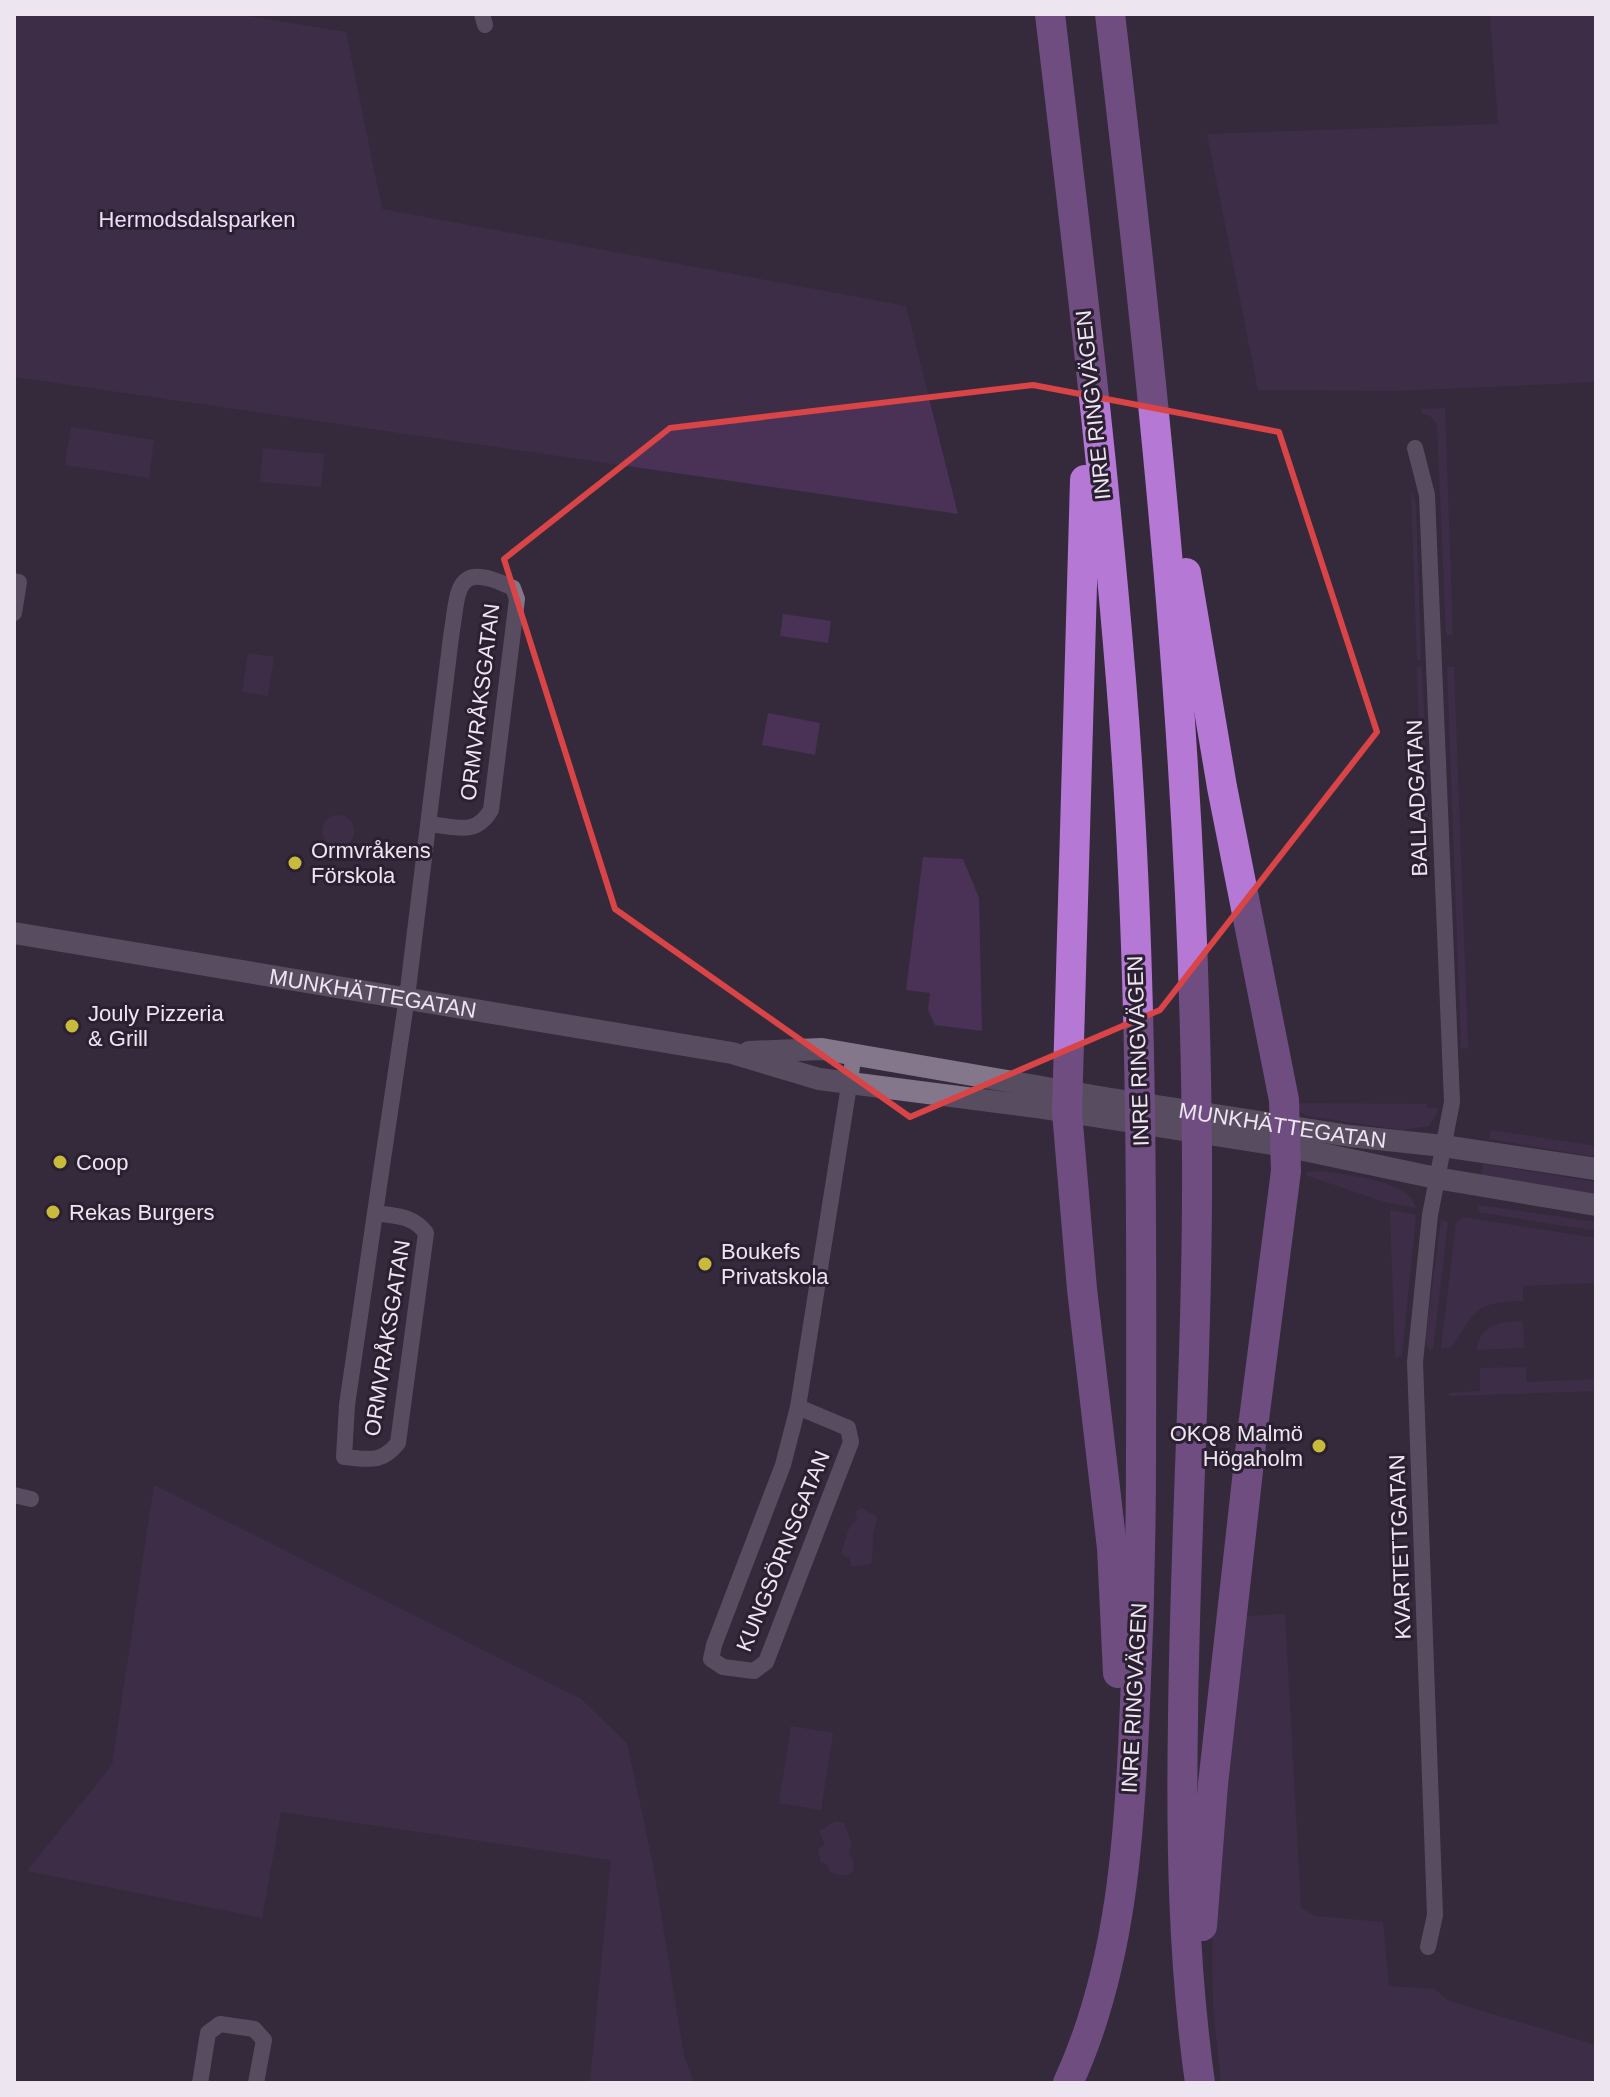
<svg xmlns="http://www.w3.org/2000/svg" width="1610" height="2097" font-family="Arial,sans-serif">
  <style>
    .green { fill: #4a3156 }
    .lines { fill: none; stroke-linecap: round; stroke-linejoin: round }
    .street { stroke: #84778c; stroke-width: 16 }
    .secondary { stroke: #84778c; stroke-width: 22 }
    .highway { stroke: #b678d5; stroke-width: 30 }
    .marked { fill: none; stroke: #d94446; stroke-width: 6; stroke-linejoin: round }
    .poi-dot { fill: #c8bb3b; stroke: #2b2031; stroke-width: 3 }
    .labels { text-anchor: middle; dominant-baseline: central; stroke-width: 6; stroke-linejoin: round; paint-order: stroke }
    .park-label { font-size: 22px; fill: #eeddf7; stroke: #2b2031 }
    .street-label { font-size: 22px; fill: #ede6f1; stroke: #2b2031 }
    .poi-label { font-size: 22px; fill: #ede6f1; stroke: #2b2031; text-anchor: start }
  </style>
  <rect width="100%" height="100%" fill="#352a3c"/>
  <g class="green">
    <polygon points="14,14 235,14 346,32 382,209 906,306 958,514 14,377"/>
    <polygon points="1490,14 1596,14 1596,382 1395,391 1258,390 1207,134 1498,124"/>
    <polygon points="1445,408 1453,635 1446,635 1437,424 1429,415 1422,414 1421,409"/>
    <polygon points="71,427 154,440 149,478 65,465"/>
    <polygon points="263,448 324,454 321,487 260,482"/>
    <polygon points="1411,491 1416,504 1421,660 1417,660"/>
    <polygon points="783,614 831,621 828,643 780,636"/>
    <polygon points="248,653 274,657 268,696 242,692"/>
    <polygon points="1417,667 1422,667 1428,832 1423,832"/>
    <polygon points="1447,667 1454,667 1468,1048 1461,1049"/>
    <polygon points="768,713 820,723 815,755 762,745"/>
    <circle cx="338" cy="831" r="16"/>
    <polygon points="923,857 963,859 979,898 982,1031 935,1025 928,1010 930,993 906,990"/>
    <polygon points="1291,1103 1426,1104 1427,1108 1438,1108 1437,1114 1429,1126 1402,1130 1307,1116 1296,1109"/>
    <polygon points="1491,1130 1596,1146 1596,1157 1489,1139"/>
    <polygon points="1483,1164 1596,1182 1596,1196 1481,1178"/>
    <path d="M 1323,1171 C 1348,1176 1410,1180 1416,1208 L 1385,1202 L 1305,1175 L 1309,1172 Z"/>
    <polygon points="1479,1205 1596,1222 1596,1231 1478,1212"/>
    <polygon points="1390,1210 1416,1215 1402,1353 1398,1358 1395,1357"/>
    <path d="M 1462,1217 L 1596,1238 L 1596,1283 L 1523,1286 L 1523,1301 C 1473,1302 1477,1311 1451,1347 L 1441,1349 L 1456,1223 Z"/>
    <polygon points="1441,1220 1448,1222 1433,1349 1429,1349 1425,1342"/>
    <path d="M 1523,1321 L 1524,1348 L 1477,1350 C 1480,1323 1501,1322 1523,1321 Z"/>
    <polygon points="1526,1367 1526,1382 1596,1379 1596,1391 1449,1396 1449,1393 1480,1391 1480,1368"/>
    <polygon points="154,1485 581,1699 627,1743 653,1865 684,2056 694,2083 590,2083 611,1860 281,1812 262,1918 27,1871 112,1765"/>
    <path d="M 862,1508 L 877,1517 C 877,1524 873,1529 873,1536 C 873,1546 873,1554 871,1564 L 852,1567 L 849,1558 L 841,1554 L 849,1528 L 857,1519 L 855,1512 Z"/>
    <polygon points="1285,1614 1301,1908 1315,1916 1383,1922 1389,1986 1435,1989 1449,2001 1596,2045 1596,2083 1221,2083 1213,2007 1212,1910 1245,1616"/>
    <polygon points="791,1726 833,1733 821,1810 779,1803"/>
    <path d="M 836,1821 L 844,1823 L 851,1842 L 849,1855 L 853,1859 L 854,1870 C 845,1878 840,1876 829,1871 L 828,1865 L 821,1862 L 818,1850 L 825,1844 L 819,1831 Z"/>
  </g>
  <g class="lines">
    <g class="street">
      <polyline points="482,14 485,25"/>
      <polyline points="1415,448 1427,495 1452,1102 1430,1215 1415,1362 1435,1915 1428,1947"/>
      <polyline points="14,581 19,582 14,613"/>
      <path d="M 375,1213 L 347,1405 L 344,1457 C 369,1459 381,1464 398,1443 L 426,1233 C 413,1215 395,1216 375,1213 L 407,997 L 451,637 C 459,590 453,559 513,588 L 517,599 L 491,810 C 475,837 456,826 428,824"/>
      <polyline points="798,1407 848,1428 851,1442 766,1662 754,1671 723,1667 711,1659 714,1645 783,1465 798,1407 854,1054"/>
      <polyline points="14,1495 31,1499"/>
      <polyline points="200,2083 208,2033 220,2024 254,2029 264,2040 256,2083"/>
    </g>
    <g class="secondary">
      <path id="s1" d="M 14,933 L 732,1053 L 819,1079 L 1036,1107 L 1285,1146 L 1436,1178 L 1596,1205"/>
      <path id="s2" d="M 749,1052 L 822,1049 L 1105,1098 L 1350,1136 L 1443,1146 L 1596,1169"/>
    </g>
    <g class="highway">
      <path d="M 1050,14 C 1076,236 1103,457 1121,680 C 1142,937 1142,1196 1141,1453 C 1141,1537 1139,1621 1135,1704 C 1130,1832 1122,1966 1068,2083"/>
      <path d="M 1110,14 C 1155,393 1195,775 1197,1157 C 1198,1344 1185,1532 1183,1719 C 1181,1841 1183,1962 1200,2083"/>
      <polyline points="1085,480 1067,1112 1082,1289 1112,1548 1118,1673"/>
      <polyline points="1186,573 1222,787 1284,1100 1286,1171 1252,1435 1213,1784 1202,1926"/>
    </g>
  </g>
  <path d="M0 0H1610V2097H0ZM 1033,385 L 1279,432 L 1377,732 L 1160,1010 L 910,1117 L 615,909 L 504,559 L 670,428 Z" fill="#352a3c" fill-opacity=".55" fill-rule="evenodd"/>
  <path class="marked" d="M 1033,385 L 1279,432 L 1377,732 L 1160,1010 L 910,1117 L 615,909 L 504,559 L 670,428 Z"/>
  <g class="poi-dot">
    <circle cx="295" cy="863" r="8"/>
    <circle cx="72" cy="1026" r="8"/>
    <circle cx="60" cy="1162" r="8"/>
    <circle cx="53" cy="1212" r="8"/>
    <circle cx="705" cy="1264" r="8"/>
    <circle cx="1319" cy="1446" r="8"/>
  </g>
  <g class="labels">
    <g class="park-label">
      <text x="197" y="219">Hermodsdalsparken</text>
    </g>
    <g class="street-label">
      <text transform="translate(1093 405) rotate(-96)">INRE RINGVÄGEN</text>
      <text transform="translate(480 702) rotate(-83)">ORMVRÅKSGATAN</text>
      <text transform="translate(1417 798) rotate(-92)">BALLADGATAN</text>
      <text stroke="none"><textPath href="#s1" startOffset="364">MUNKHÄTTEGATAN</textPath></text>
      <text transform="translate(1138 1051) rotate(-92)">INRE RINGVÄGEN</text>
      <text stroke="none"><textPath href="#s2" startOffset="540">MUNKHÄTTEGATAN</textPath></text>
      <text transform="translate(387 1338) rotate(-81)">ORMVRÅKSGATAN</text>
      <text transform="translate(1400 1547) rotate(-92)">KVARTETTGATAN</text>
      <text transform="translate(783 1551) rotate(-68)">KUNGSÖRNSGATAN</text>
      <text transform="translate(1134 1698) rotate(-87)">INRE RINGVÄGEN</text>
    </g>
    <g class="poi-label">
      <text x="311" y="850">Ormvråkens<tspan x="311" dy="25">Förskola</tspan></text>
      <text x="88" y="1013">Jouly Pizzeria<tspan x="88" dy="25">&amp; Grill</tspan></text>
      <text x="76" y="1162">Coop</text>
      <text x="69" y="1212">Rekas Burgers</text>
      <text x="721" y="1251">Boukefs<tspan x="721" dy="25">Privatskola</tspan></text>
      <text x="1303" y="1433" text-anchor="end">OKQ8 Malmö<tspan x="1303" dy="25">Högaholm</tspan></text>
    </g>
  </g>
  <rect width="1610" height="2097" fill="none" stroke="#ede6f1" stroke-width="32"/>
</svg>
